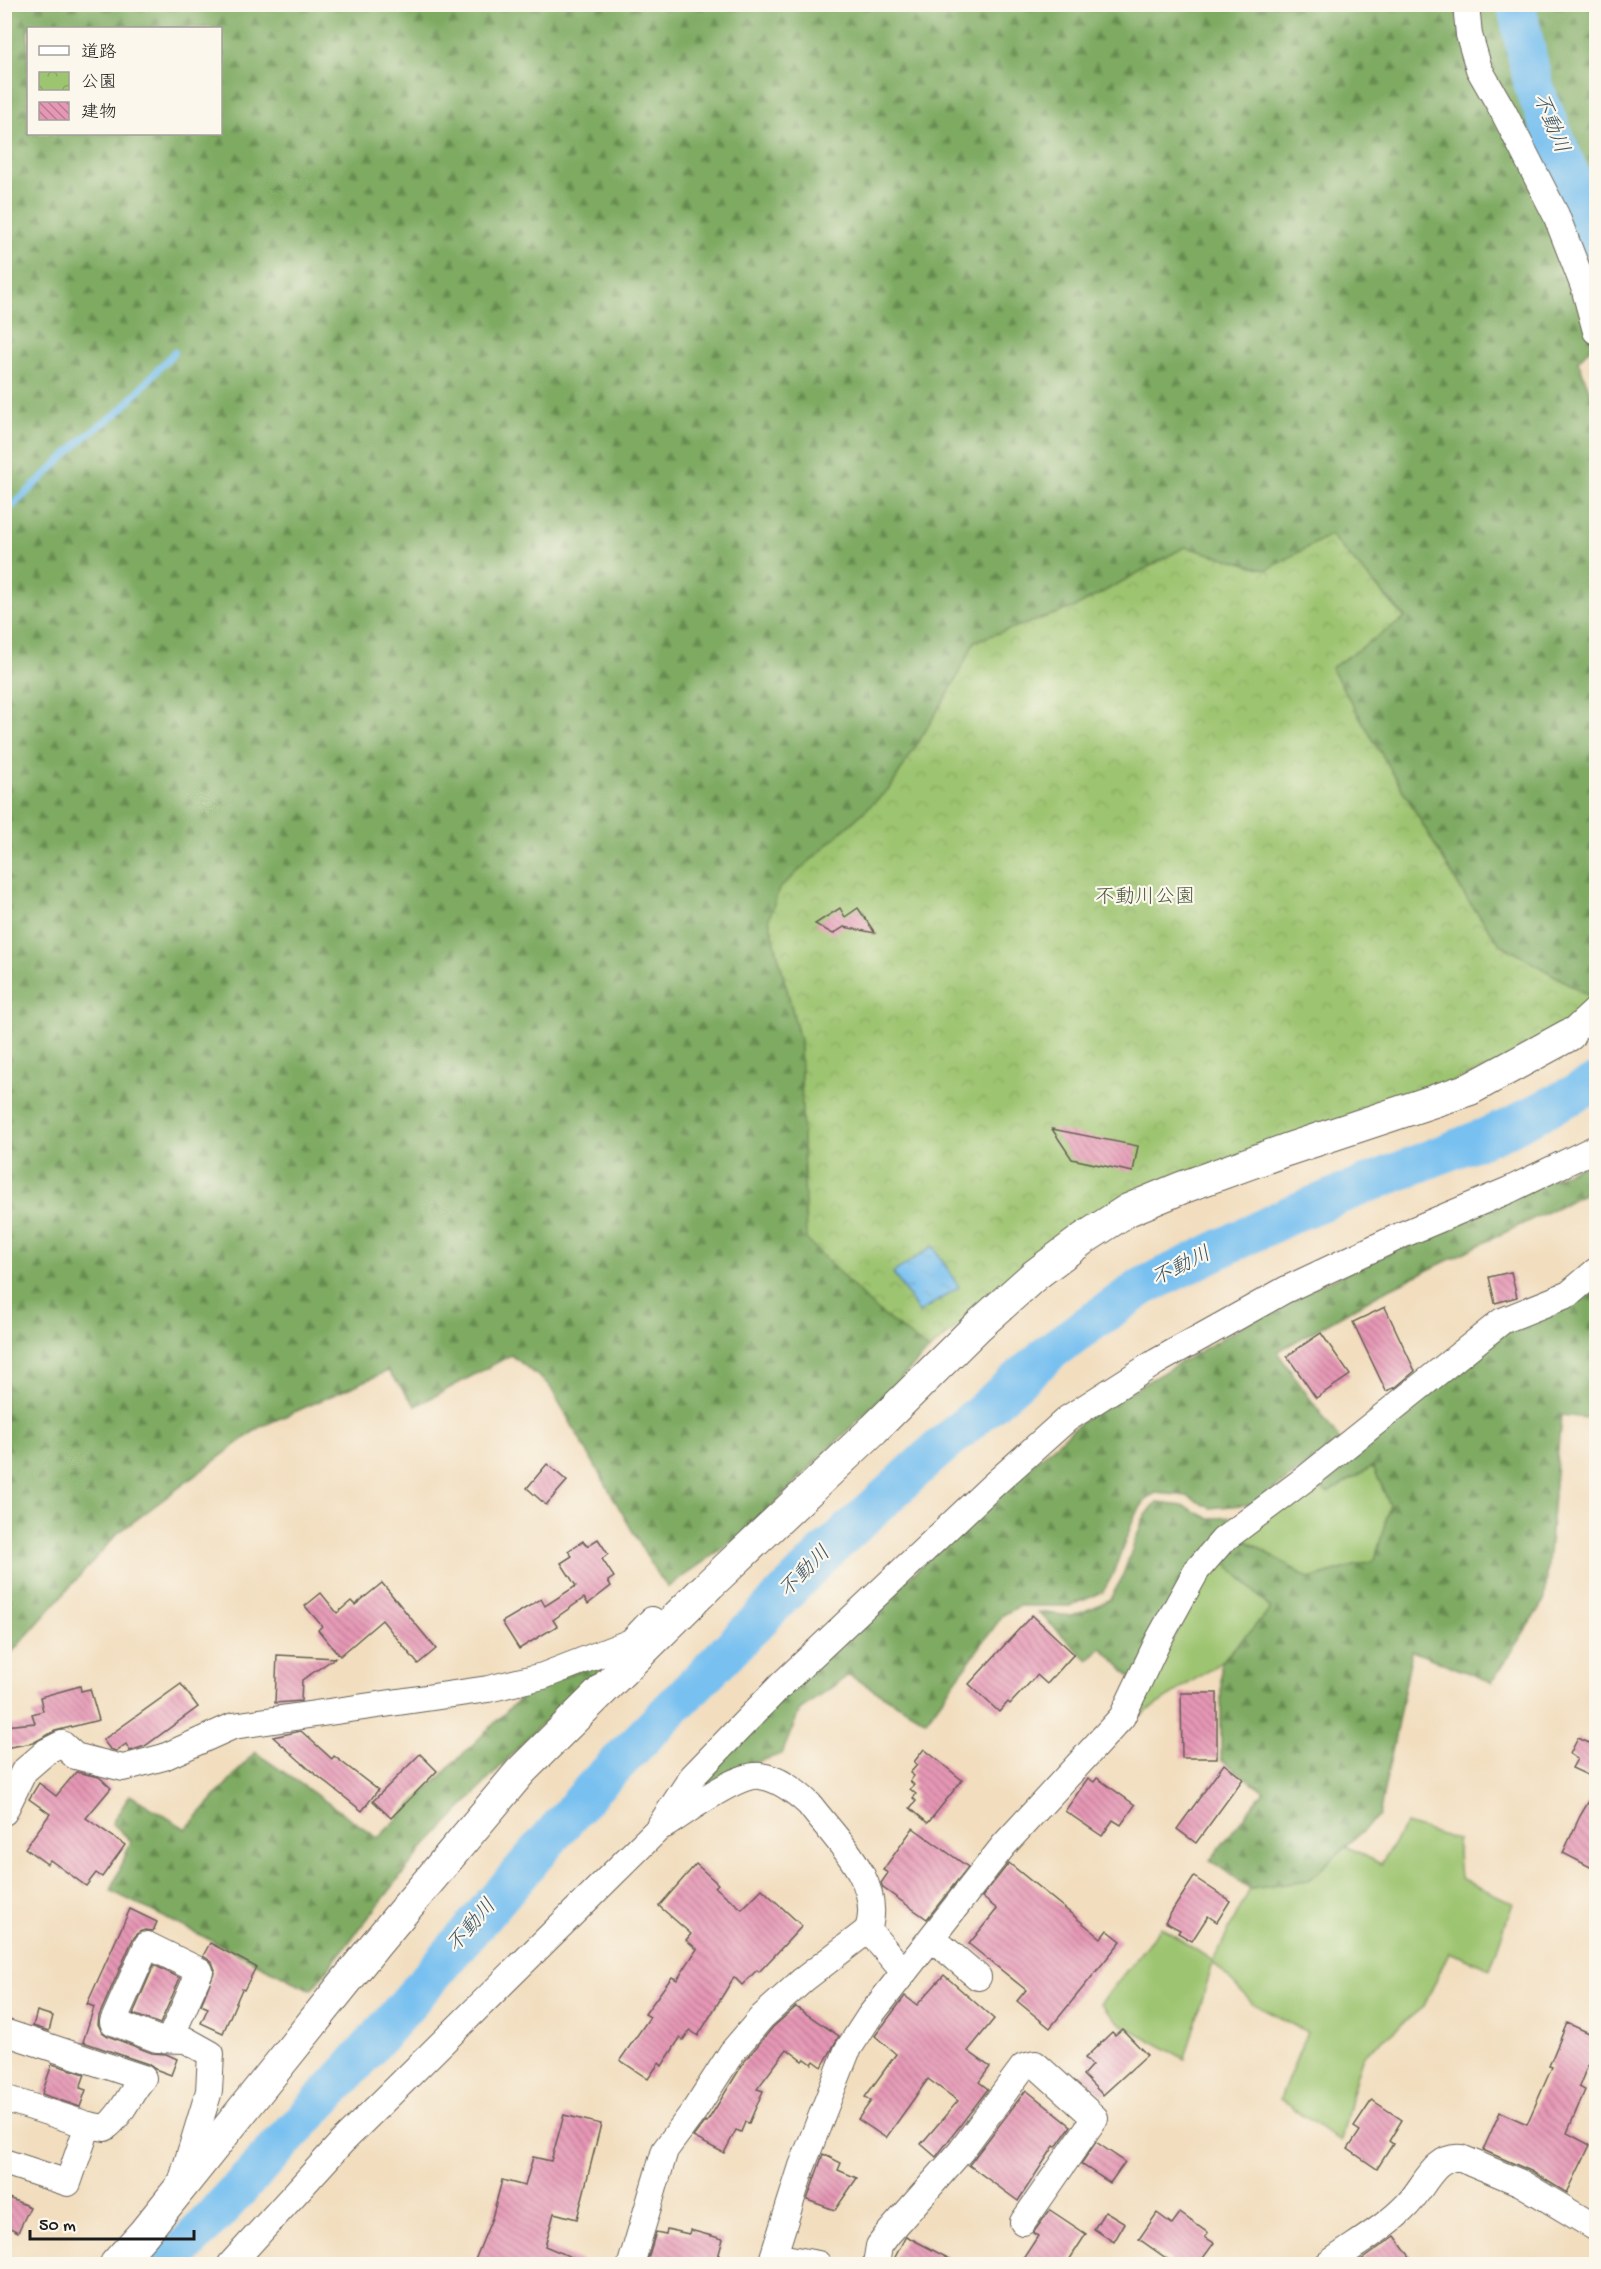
<svg xmlns="http://www.w3.org/2000/svg" width="1601" height="2269" font-family="'Gochi Hand','Klee One',sans-serif">
  <style>
    .grass { fill: #9dc46f; stroke: #5c7046; stroke-width: 1.5 }
    .forest { fill: url(#forest-firs); stroke: #4d633f; stroke-width: 1.5; fill-rule: evenodd }
    .park { fill: url(#park-crowns); stroke: #5c7046; stroke-width: 1.5 }
    .water { fill: url(#water-ripples); stroke: #4a6e86; stroke-width: 1.5 }
    .lines { fill: none; stroke-linecap: round; stroke-linejoin: round }
    .stream { stroke: #77c0f0; stroke-width: 7 }
    .river { stroke: #77c0f0; stroke-width: 39 }
    .building { fill: url(#building-back-hatch) }
    .minor-casing { stroke: #676055; stroke-width: 28 }
    .tertiary-casing { stroke: #676055; stroke-width: 34 }
    .minor { stroke: #fff; stroke-width: 26 }
    .tertiary { stroke: #fff; stroke-width: 32 }
    .labels { text-anchor: middle; dominant-baseline: central; stroke-width: 4.5; stroke-linejoin: round; paint-order: stroke }
    .park-label { font-size: 20px; fill: #495739; stroke: #fbf7ec }
    .water-label { font-size: 21px; font-style: italic; fill: #3c5566; stroke: #fbf7ec }
  </style>
  <defs>
    <pattern id="forest-firs" width="22" height="20" patternUnits="userSpaceOnUse" patternTransform="scale(1.5)"><rect width="22" height="20" fill="#7eaa62"/><path d="M5 1l3.5 6h-7zM16 11l3.5 6h-7z" fill="#668a50"/></pattern>
    <pattern id="park-crowns" width="20" height="18" patternUnits="userSpaceOnUse" patternTransform="scale(1.5)"><rect width="20" height="18" fill="#9dc46f"/><path d="M2 6a3 3 0 1 1 6 0M12 15a3 3 0 1 1 6 0" fill="none" stroke="#87a860"/></pattern>
    <pattern id="water-ripples" width="26" height="14" patternUnits="userSpaceOnUse" patternTransform="scale(1.5)"><rect width="26" height="14" fill="#77c0f0"/><path d="M2 4q2-2 4 0t4 0M15 11q2-2 4 0t4 0" fill="none" stroke="#66a4cd"/></pattern>
    <pattern id="building-back-hatch" width="6" height="6" patternUnits="userSpaceOnUse" patternTransform="scale(1.5)"><rect width="6" height="6" fill="#e697b5"/><path d="M-1 5l2 2M0 0l6 6M5-1l2 2" fill="none" stroke="#ba7a92"/></pattern>
  </defs>
  <rect width="100%" height="100%" fill="#fbf7ec"/>
  <filter id="ink" filterUnits="userSpaceOnUse"><feTurbulence type="fractalNoise" baseFrequency=".0167" numOctaves="2"/><feDisplacementMap in="SourceGraphic" scale="12" xChannelSelector="R" yChannelSelector="G"/><feConvolveMatrix kernelMatrix="1 2 1 2 8 2 1 2 1" color-interpolation-filters="sRGB"/></filter>
  <filter id="wash" filterUnits="userSpaceOnUse"><feTurbulence type="fractalNoise" baseFrequency=".008" numOctaves="4" result="noise"/><feDisplacementMap in="SourceGraphic" scale="24" xChannelSelector="R" yChannelSelector="G"/><feGaussianBlur stdDeviation="1.35" result="paint"/><feColorMatrix in="noise" values="0 0 0 0 0 0 0 0 0 0 0 0 0 0 0 0 0 1.4 0 .05"/><feComposite in="paint" operator="in"/></filter>
  <g filter="url(#wash)">
    <rect width="100%" height="100%" fill="#f2debf"/>
    <g class="grass">
      <polygon points="1373,1466 1390,1505 1375,1560 1309,1579 1239,1536 1310,1483 1328,1493"/>
      <polygon points="1219,1555 1271,1609 1221,1662 1126,1725"/>
      <polygon points="1406,1824 1457,1840 1460,1878 1513,1903 1490,1969 1449,1952 1424,2006 1363,2056 1356,2077 1341,2142 1280,2099 1307,2032 1253,2004 1213,1962 1185,2059 1122,2025 1100,2004 1161,1927 1213,1961 1250,1889 1308,1881 1346,1846 1381,1864"/>
    </g>
    <g class="forest">
      <path d="M 5,5 L 1596,5 L 1596,341 L 1578,361 L 1596,407 L 1596,992 L 1593,998 L 1500,944 L 1464,895 L 1331,668 L 1405,617 L 1330,535 L 1267,570 L 1185,547 L 1076,607 L 975,641 L 951,689 L 891,787 L 779,889 L 769,919 L 800,1040 L 806,1238 L 874,1308 L 929,1350 L 746,1532 L 668,1587 L 657,1574 L 549,1385 L 511,1355 L 416,1406 L 388,1371 L 260,1427 L 117,1534 L 5,1660 ZM 28,28 L 220,28 L 220,134 L 28,134 Z"/>
      <polygon points="1596,1159 1596,1188 1377,1295 1277,1352 1341,1442 1253,1504 1210,1508 1187,1496 1156,1493 1147,1498 1135,1515 1112,1576 1103,1592 1070,1606 1019,1606 1003,1615 926,1721 849,1675 800,1710 782,1754 746,1766 684,1809 699,1783 788,1692 996,1495 1090,1415 1289,1299"/>
      <polygon points="1596,1280 1596,1419 1561,1415 1545,1599 1492,1682 1412,1651 1379,1816 1308,1881 1250,1889 1210,1860 1264,1791 1221,1759 1221,1662 1271,1609 1219,1555 1239,1536 1310,1579 1375,1560 1390,1505 1373,1466 1328,1493 1310,1483 1505,1327"/>
      <polygon points="1158,1503 1184,1506 1208,1518 1246,1517 1135,1681 1102,1648 1088,1660 1038,1612 1072,1616 1099,1605 1110,1599 1121,1580 1143,1519 1154,1505"/>
      <polygon points="615,1657 533,1732 421,1851 311,1990 111,1891 131,1841 112,1823 130,1795 186,1829 255,1752 378,1838 528,1690"/>
    </g>
    <polygon class="park" points="1330,535 1405,618 1331,668 1464,895 1500,944 1593,998 1573,1018 1506,1061 1076,1230 929,1350 874,1308 806,1239 800,1040 769,919 779,889 891,787 951,689 975,641 1076,607 1185,547 1267,570"/>
    <polygon class="water" points="933,1246 959,1287 919,1313 893,1273"/>
    <g class="lines">
      <polyline class="stream" points="4,514 85,437 121,410 174,352"/>
      <g class="river">
        <polyline points="1516,4 1534,88 1596,238"/>
        <polyline points="169,2264 351,2069 593,1788 825,1553 928,1458 1055,1348 1142,1287 1294,1213 1508,1128 1596,1083"/>
      </g>
    </g>
    <g id="blocks">
      <g class="building">
        <polygon points="840,908 845,917 858,908 875,933 844,927 833,934 815,924"/>
        <polygon points="1052,1129 1138,1146 1133,1172 1072,1159"/>
        <polygon points="1511,1272 1517,1297 1495,1303 1489,1277"/>
        <polygon points="1385,1307 1415,1371 1396,1387 1386,1391 1353,1322"/>
        <polygon points="1321,1333 1350,1375 1316,1398 1287,1356"/>
        <polygon points="547,1464 567,1481 546,1505 527,1488"/>
        <polygon points="598,1539 608,1554 602,1559 614,1577 608,1581 611,1586 588,1604 584,1598 553,1620 557,1626 519,1649 502,1622 541,1599 545,1606 576,1586 561,1563 572,1556 568,1551 583,1541 587,1546"/>
        <polygon points="382,1583 436,1649 418,1664 382,1620 340,1656 318,1630 322,1626 305,1606 321,1593 337,1613 351,1601 355,1605"/>
        <polygon points="1032,1615 1074,1654 1047,1684 1037,1675 1010,1704 1008,1702 999,1712 969,1684"/>
        <polygon points="277,1655 335,1658 302,1680 301,1701 275,1703"/>
        <polygon points="181,1684 198,1707 145,1746 130,1751 126,1744 116,1751 110,1749 103,1740"/>
        <polygon points="80,1686 81,1691 90,1689 99,1720 55,1731 33,1743 4,1748 4,1726 35,1723 32,1714 43,1711 40,1697"/>
        <polygon points="1181,1693 1217,1693 1217,1758 1182,1758"/>
        <polygon points="301,1731 332,1759 334,1756 378,1790 362,1811 309,1769 273,1737"/>
        <polygon points="1578,1738 1596,1746 1596,1779 1572,1768 1577,1759 1570,1754"/>
        <polygon points="924,1749 962,1780 928,1823 910,1808 916,1801 913,1798 916,1794 910,1789 914,1785 910,1781 914,1776 910,1773 917,1765 914,1762"/>
        <polygon points="420,1754 437,1771 391,1818 373,1801"/>
        <polygon points="1224,1764 1243,1779 1196,1843 1177,1829"/>
        <polygon points="76,1772 99,1777 111,1788 86,1818 125,1845 102,1877 96,1873 86,1886 50,1860 47,1864 25,1848 50,1814 29,1799 39,1783 56,1796"/>
        <polygon points="1088,1778 1094,1782 1097,1778 1135,1805 1121,1825 1113,1820 1102,1836 1065,1811"/>
        <polygon points="1596,1789 1596,1870 1563,1853 1580,1816"/>
        <polygon points="913,1828 968,1867 927,1919 883,1888 881,1883 888,1873 883,1870"/>
        <polygon points="1009,1863 1101,1938 1107,1930 1121,1941 1050,2028 1017,2001 1026,1990 969,1944 997,1909 982,1897"/>
        <polygon points="696,1864 718,1884 715,1887 742,1909 762,1889 802,1926 759,1972 757,1970 742,1985 734,1977 698,2036 690,2030 683,2040 680,2038 662,2066 659,2063 648,2079 620,2060 650,2017 645,2014 663,1989 672,1977 677,1980 697,1949 686,1940 691,1934 659,1906"/>
        <polygon points="1194,1877 1230,1901 1217,1922 1208,1916 1192,1941 1178,1933 1180,1930 1165,1922"/>
        <polygon points="130,1909 157,1922 153,1931 145,1930 139,1932 133,1939 99,2016 98,2024 102,2032 108,2036 152,2053 166,2054 177,2059 171,2075 155,2069 148,2064 83,2042 94,2007 87,2004"/>
        <polygon points="210,1943 256,1967 244,1990 242,1989 223,2033 201,2023 208,2008 201,2005 215,1970 212,1962 203,1956"/>
        <polygon points="154,1965 180,1978 160,2024 133,2014"/>
        <polygon points="944,1975 994,2019 968,2051 990,2067 979,2082 988,2089 936,2157 921,2144 958,2101 928,2079 886,2138 858,2119 871,2101 865,2097 896,2054 875,2036 905,1996 917,2005"/>
        <polygon points="796,2007 839,2036 822,2067 814,2061 812,2064 805,2059 803,2061 787,2049 757,2089 763,2091 749,2123 745,2122 741,2132 736,2130 724,2153 693,2137 705,2121 707,2122 744,2062 773,2027"/>
        <polygon points="37,2011 53,2016 49,2031 33,2026"/>
        <polygon points="1567,2023 1596,2036 1596,2044 1579,2087 1585,2090 1567,2133 1590,2145 1567,2193 1531,2171 1483,2150 1500,2112 1527,2124 1552,2067 1549,2066"/>
        <polygon points="1122,2029 1147,2055 1103,2095 1083,2075 1092,2065 1085,2058 1112,2032 1115,2035"/>
        <polygon points="52,2064 85,2074 80,2088 86,2090 80,2107 42,2094"/>
        <polygon points="1026,2090 1071,2126 1056,2147 1054,2146 1018,2201 969,2165"/>
        <polygon points="1372,2100 1402,2120 1389,2141 1393,2144 1377,2169 1348,2149 1360,2131 1354,2127"/>
        <polygon points="564,2115 601,2124 577,2219 554,2213 545,2246 590,2265 473,2265 492,2218 502,2180 525,2186 533,2157 551,2161"/>
        <polygon points="1096,2142 1125,2162 1110,2183 1081,2164"/>
        <polygon points="823,2154 841,2163 838,2170 857,2178 835,2210 807,2200"/>
        <polygon points="4,2196 30,2207 18,2232 4,2225"/>
        <polygon points="1050,2210 1086,2234 1066,2265 1019,2265 1038,2236 1033,2233"/>
        <polygon points="1105,2211 1125,2223 1114,2242 1094,2229"/>
        <polygon points="1157,2213 1172,2224 1180,2213 1208,2233 1205,2237 1214,2243 1198,2265 1176,2265 1139,2239"/>
        <polygon points="667,2229 689,2234 690,2230 723,2239 716,2265 646,2265 656,2232 666,2234"/>
        <polygon points="906,2236 961,2265 891,2265"/>
        <polygon points="1395,2236 1416,2265 1354,2265 1378,2248"/>
      </g>
    </g>
  </g>
  <g filter="url(#ink)">
    <use href="#blocks" fill-opacity="0" stroke="#676055" stroke-width="1.5"/>
    <g class="lines">
      <defs>
        <g id="minor">
          <polyline points="1466,4 1469,35 1479,69 1503,111 1556,215 1584,287 1596,289"/>
          <polyline points="1584,287 1596,331"/>
          <polyline points="1569,1035 1596,1010"/>
          <polyline points="4,1812 24,1771 46,1752 62,1744 75,1756 123,1768 164,1757 233,1726 488,1689 543,1676 631,1642 652,1620"/>
          <path d="M 665,1825 C 686,1812 737,1773 760,1776 C 779,1778 796,1792 809,1804 C 836,1840 884,1882 868,1930"/>
          <polyline points="932,1938 978,1977"/>
          <path d="M 4,2032 L 143,2078 C 129,2094 122,2116 105,2128 L 88,2125"/>
          <polyline points="170,2039 200,1971 147,1945 113,2022 157,2039 186,2040 211,2054 209,2091 182,2180"/>
          <polyline points="4,2098 88,2125 68,2183 4,2162"/>
          <polyline points="774,2256 818,2264"/>
          <polyline points="231,2264 341,2143 657,1830 692,1777 781,1685 990,1488 1067,1419 1156,1362 1285,1290 1404,1234 1509,1190 1596,1148"/>
          <polyline points="631,2264 665,2150 694,2111 732,2052 762,2017 803,1980 868,1930 904,1972"/>
          <polyline points="771,2264 802,2166 847,2051 869,2017 1004,1845 1122,1717 1159,1639 1197,1570 1223,1540 1306,1478 1502,1321 1569,1294 1596,1271"/>
          <polyline points="876,2264 879,2246 888,2234 961,2151 1023,2067 1035,2064 1095,2118 1023,2222"/>
          <path d="M 1328,2264 C 1354,2245 1385,2228 1407,2205 C 1424,2188 1434,2155 1461,2158 L 1521,2183 L 1596,2228"/>
        </g>
        <polyline id="tertiary" points="116,2264 144,2233 375,1945 521,1771 710,1584 874,1429 979,1325 1035,1275 1083,1239 1128,1210 1181,1188 1286,1150 1470,1089 1569,1035"/>
      </defs>
      <use href="#minor" class="minor-casing"/>
      <use href="#tertiary" class="tertiary-casing"/>
      <use href="#minor" class="minor"/>
      <use href="#tertiary" class="tertiary"/>
    </g>
  </g>
  <g class="labels">
    <g class="park-label">
      <text x="1145" y="898">不動川公園</text>
    </g>
    <g class="water-label">
      <text transform="translate(1549 124) rotate(68)">不動川</text>
      <text transform="translate(1182 1268) rotate(-26)">不動川</text>
      <text transform="translate(806 1573) rotate(-45)">不動川</text>
      <text transform="translate(473 1927) rotate(-49)">不動川</text>
    </g>
  </g>
  <rect width="1601" height="2269" fill="none" stroke="#fbf7ec" stroke-width="24"/>
  <rect x="27" y="27" width="195" height="108" fill="#fbf7ec" stroke="#a29f99" stroke-width="1.5"/>
  <rect x="39" y="46" width="30" height="9" fill="#ffffff" stroke="#a29f99" stroke-width="1.5"/>
  <text x="81" y="57" font-size="18" fill="#1c1c1c">道路</text>
  <rect x="39" y="72" width="30" height="18" fill="url(#park-crowns)" stroke="#a29f99" stroke-width="1.5"/>
  <text x="81" y="87" font-size="18" fill="#1c1c1c">公園</text>
  <rect x="39" y="102" width="30" height="18" fill="url(#building-back-hatch)" stroke="#a29f99" stroke-width="1.5"/>
  <text x="81" y="117" font-size="18" fill="#1c1c1c">建物</text>
  <path d="M30 2230v9h164v-9" fill="none" stroke="#1c1c1c" stroke-width="3"/>
  <text x="39" y="2230" font-size="18" fill="#1c1c1c" stroke="#fbf7ec" stroke-width="4.5" paint-order="stroke">50 m</text>
</svg>
